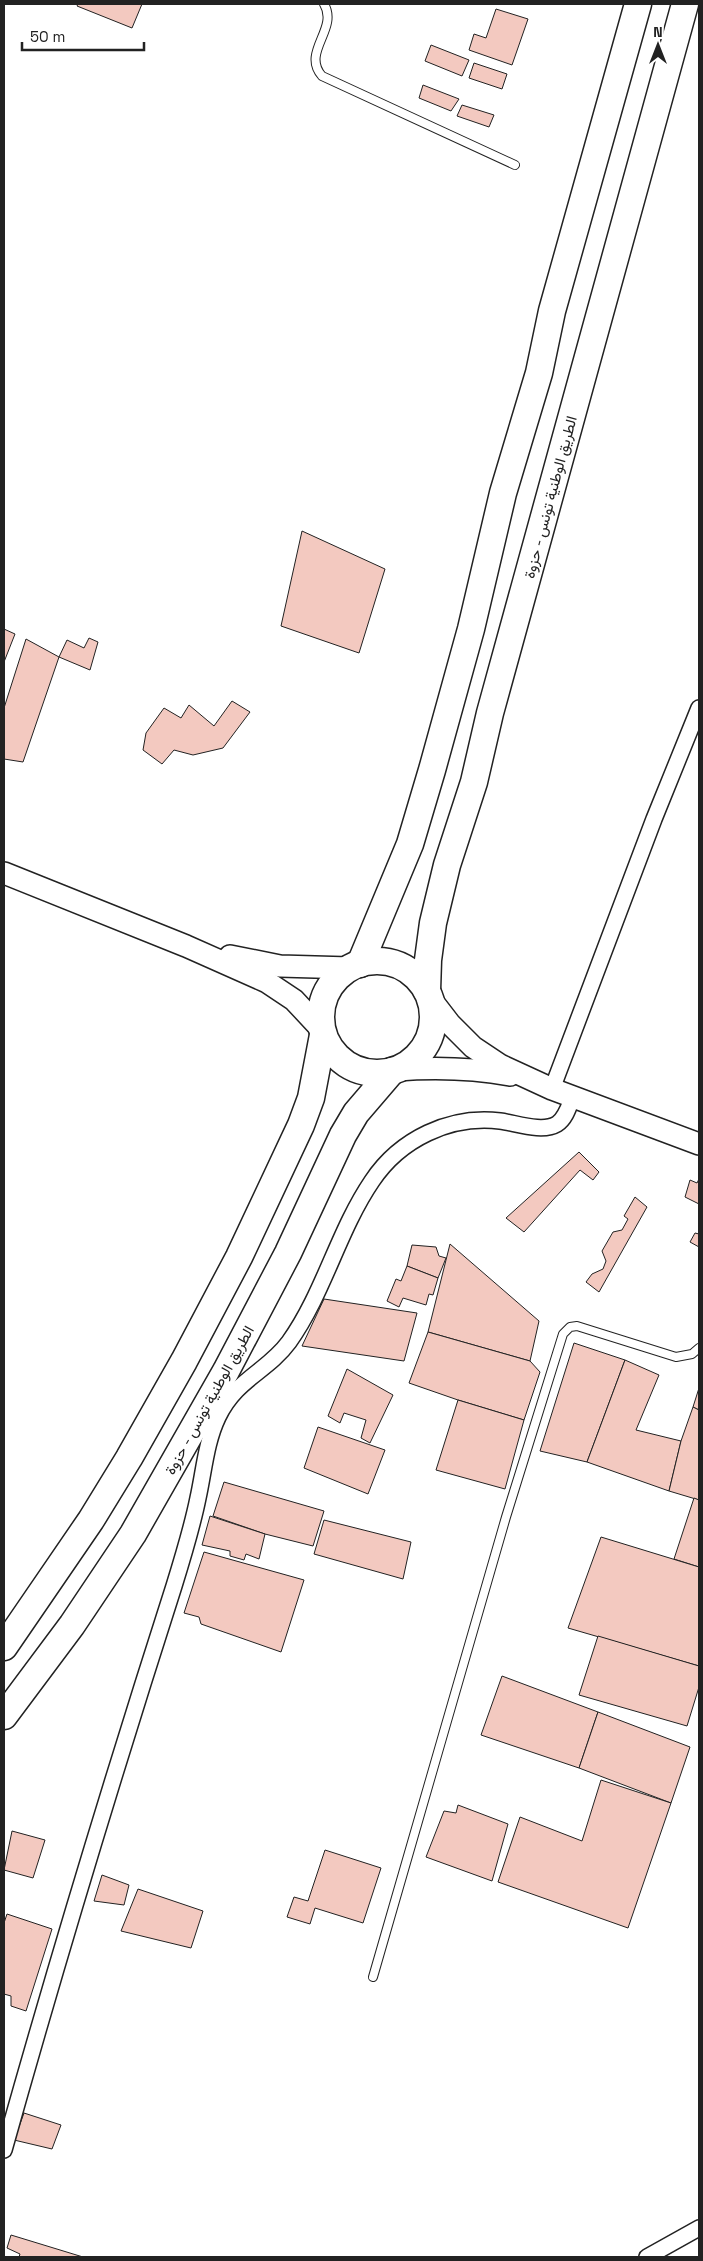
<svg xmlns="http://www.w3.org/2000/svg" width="703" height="2261" font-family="'Space Grotesk',Vazirmatn,sans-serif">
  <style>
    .building { fill: #f3c9c0; stroke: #222 }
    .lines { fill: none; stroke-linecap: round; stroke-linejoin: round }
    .lane-casing { stroke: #222; stroke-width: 10 }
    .street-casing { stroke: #222; stroke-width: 18 }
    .secondary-casing { stroke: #222; stroke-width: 24 }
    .highway-casing { stroke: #222; stroke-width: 29 }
    .lane { stroke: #fff; stroke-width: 8 }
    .street { stroke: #fff; stroke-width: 15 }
    .secondary { stroke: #fff; stroke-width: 21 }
    .highway { stroke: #fff; stroke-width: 26 }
    .labels { text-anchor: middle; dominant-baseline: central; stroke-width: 4; stroke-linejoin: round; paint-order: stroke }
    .street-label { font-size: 15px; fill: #222; stroke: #fff }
  </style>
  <rect width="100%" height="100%" fill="#fff"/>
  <g class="building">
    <polygon points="78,4 142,4 132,28 77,6"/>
    <polygon points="496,9 528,19 512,65 469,50 474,34 486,38"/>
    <polygon points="431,45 469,60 462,76 425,61"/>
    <polygon points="474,63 507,74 502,89 469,78"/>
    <polygon points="423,85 459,99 451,111 419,98"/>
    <polygon points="462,105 494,115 489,127 457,116"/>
    <polygon points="302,531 385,569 359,653 281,626"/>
    <polygon points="4,629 15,634 4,662"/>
    <polygon points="89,638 98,642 90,670 59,657 67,640 84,648"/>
    <polygon points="26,639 59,657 23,762 4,759 4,708"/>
    <polygon points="232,701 250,712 223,748 193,755 174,750 162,764 143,750 146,733 164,708 181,718 189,705 214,726"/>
    <polygon points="579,1152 599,1172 593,1180 580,1170 524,1232 506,1218"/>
    <polygon points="699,1179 699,1204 685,1197 690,1180 697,1183"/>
    <polygon points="635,1197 647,1207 599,1292 586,1282 592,1274 603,1269 606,1261 602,1251 613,1232 622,1230 628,1219 624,1216"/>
    <polygon points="695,1233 699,1234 699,1247 690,1242"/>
    <polygon points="450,1244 539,1321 530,1361 428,1332"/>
    <polygon points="412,1245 436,1247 439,1256 446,1258 438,1278 407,1266"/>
    <polygon points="407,1266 438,1278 433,1295 429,1294 426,1305 403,1298 399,1307 387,1301 396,1279 401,1281"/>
    <polygon points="324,1299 417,1313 404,1361 302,1346"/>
    <polygon points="428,1332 530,1361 540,1372 524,1420 458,1400 409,1383"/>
    <polygon points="574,1343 625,1360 587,1462 540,1451"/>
    <polygon points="625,1360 659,1375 636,1430 681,1441 669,1491 587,1462"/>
    <polygon points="347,1369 393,1395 370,1443 361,1438 366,1420 344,1413 340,1423 328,1416"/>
    <polygon points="699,1388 699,1410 693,1407"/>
    <polygon points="458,1400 524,1420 505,1489 436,1470"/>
    <polygon points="693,1407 699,1410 699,1500 669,1491 681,1441"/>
    <polygon points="318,1427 385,1450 368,1494 304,1468"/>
    <polygon points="224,1482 324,1511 313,1546 265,1534 213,1516"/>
    <polygon points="694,1498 699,1500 699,1567 674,1559"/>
    <polygon points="210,1516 265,1534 259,1559 246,1554 244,1560 230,1556 230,1551 202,1545"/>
    <polygon points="324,1520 411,1542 403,1579 314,1554"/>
    <polygon points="601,1537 699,1567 699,1666 568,1628"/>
    <polygon points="204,1552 304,1580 281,1652 201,1624 199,1617 184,1613"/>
    <polygon points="598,1636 699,1666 699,1687 687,1726 579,1695"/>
    <polygon points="502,1676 598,1712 579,1768 481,1735"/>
    <polygon points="598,1712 690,1747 671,1803 579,1768"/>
    <polygon points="601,1780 671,1803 628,1928 498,1882 520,1817 582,1841"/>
    <polygon points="458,1805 508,1824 492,1881 426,1857 444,1811 456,1813"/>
    <polygon points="12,1831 45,1840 33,1878 4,1870"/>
    <polygon points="325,1850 381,1868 363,1923 315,1908 310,1924 287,1917 294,1897 308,1901"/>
    <polygon points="102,1875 129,1885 124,1905 94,1901"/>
    <polygon points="138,1889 203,1911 191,1948 121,1931"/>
    <polygon points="7,1914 52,1929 26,2011 11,2006 11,1996 4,1994 4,1923"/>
    <polygon points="24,2113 61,2125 52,2149 14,2140"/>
    <polygon points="11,2235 83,2257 19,2257 20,2254 7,2248"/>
  </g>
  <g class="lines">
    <defs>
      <g id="lane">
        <path d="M 324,4 C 339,29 301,52 322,76 L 515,165"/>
        <polyline points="373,1977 506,1517 563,1334 570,1327 577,1326 676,1357 692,1354 699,1348"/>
      </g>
      <g id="street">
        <polyline points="552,1089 654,819 699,708"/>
        <path d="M 4,2150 C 57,1961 114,1773 174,1586 C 183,1557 192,1528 198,1498 C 204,1471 206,1442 218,1417 C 236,1379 267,1372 289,1342 C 324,1293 338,1231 372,1181 C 400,1139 450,1115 500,1121 C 516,1123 542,1133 557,1124 C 566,1118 569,1106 573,1096"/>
        <polyline points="647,2257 699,2228"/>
      </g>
      <g id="secondary">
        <polyline points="4,873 186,946 267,982 294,1000 322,1030"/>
        <polyline points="230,956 280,966 350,968"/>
        <polyline points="430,998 450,1024 473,1047 500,1065 552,1089 699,1144"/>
        <path d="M 397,1070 C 436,1067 472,1068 510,1075"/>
      </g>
      <g id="highway">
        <circle cx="377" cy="1017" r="56"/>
        <polyline points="360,964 410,844 432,770 471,629 503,493 539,373 552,311 638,4"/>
        <polyline points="427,991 428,960 433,923 447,865 474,782 490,713 685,4"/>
        <polyline points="4,1647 91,1520 129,1458 184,1361 239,1257 301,1125 311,1098 323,1035"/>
        <polyline points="4,1716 72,1625 133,1534 226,1371 288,1253 343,1135 356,1113 392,1071"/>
      </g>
    </defs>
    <use href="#lane" class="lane-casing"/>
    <use href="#street" class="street-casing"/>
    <use href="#secondary" class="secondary-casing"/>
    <use href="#highway" class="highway-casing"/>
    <use href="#lane" class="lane"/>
    <use href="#street" class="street"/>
    <use href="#secondary" class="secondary"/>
    <use href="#highway" class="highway"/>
  </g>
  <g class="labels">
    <g class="street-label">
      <text transform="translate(550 497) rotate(-75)">الطريق الوطنية تونس - حزوة</text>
      <text transform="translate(209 1400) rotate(-61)">الطريق الوطنية تونس - حزوة</text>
    </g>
  </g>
  <rect width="703" height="2261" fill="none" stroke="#222222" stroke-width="10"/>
  <g transform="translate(658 45)" stroke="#ffffff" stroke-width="4" paint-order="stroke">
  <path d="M0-4L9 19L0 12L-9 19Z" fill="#222222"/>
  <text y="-8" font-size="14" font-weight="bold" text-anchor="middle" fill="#222222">N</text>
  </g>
  <path d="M22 42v8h122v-8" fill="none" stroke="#222222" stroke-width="2.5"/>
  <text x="30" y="42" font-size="15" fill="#222222" stroke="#ffffff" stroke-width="4" paint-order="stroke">50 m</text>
</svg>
